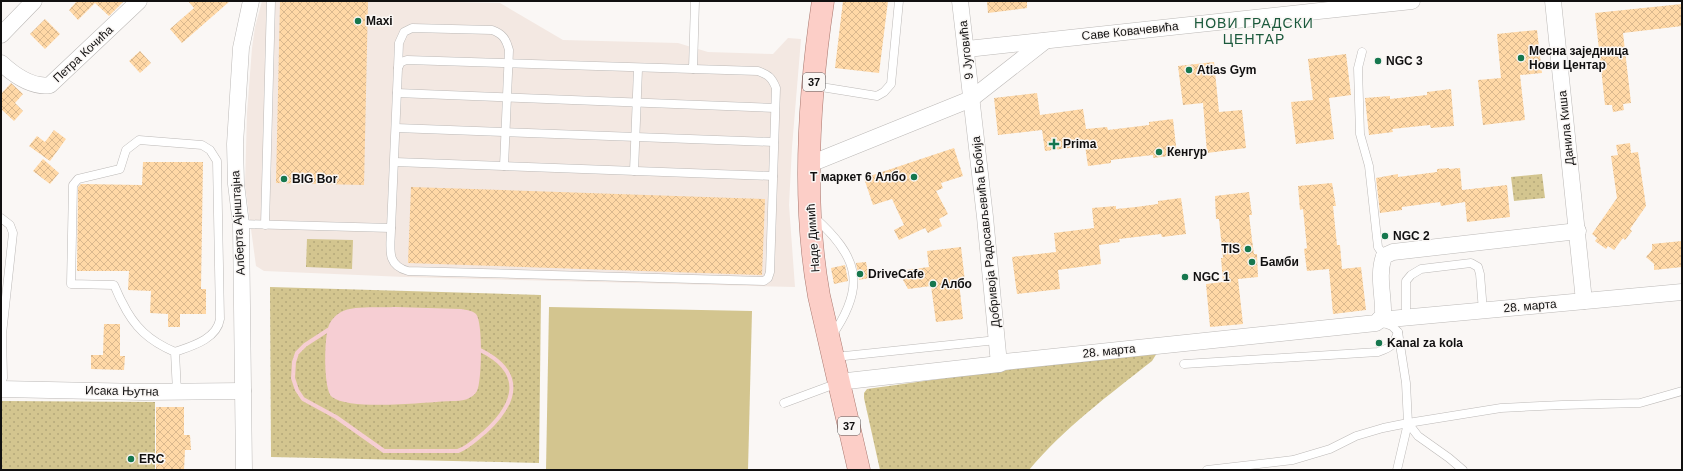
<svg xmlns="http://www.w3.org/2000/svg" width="1683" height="471" font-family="Helvetica,sans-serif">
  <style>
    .built { fill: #f3e8e2 }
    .grass { fill: url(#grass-dots) }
    .pitch { fill: #d3c58f }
    .water { fill: #f6ced3 }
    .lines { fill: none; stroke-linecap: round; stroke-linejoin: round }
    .stream { stroke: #f6ced3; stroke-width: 4 }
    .building { fill: url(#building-cross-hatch) }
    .lane-casing { stroke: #bcb9b7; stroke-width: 9 }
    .street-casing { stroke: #bcb9b7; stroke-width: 17 }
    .primary-casing { stroke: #a8776e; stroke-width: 23 }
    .lane { stroke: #fff; stroke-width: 8 }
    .street { stroke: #fff; stroke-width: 16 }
    .primary { stroke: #fccec7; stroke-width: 22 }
    .poi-dot { fill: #16774e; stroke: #faf7f5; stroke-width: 1.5 }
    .labels { text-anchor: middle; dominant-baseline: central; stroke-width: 3; stroke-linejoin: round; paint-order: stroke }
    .shield { fill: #faf7f5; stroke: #575555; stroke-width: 1 }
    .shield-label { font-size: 11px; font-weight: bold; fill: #111010 }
    .poi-label { font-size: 12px; font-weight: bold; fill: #111010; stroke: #faf7f5; text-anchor: start }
    .street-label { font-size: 12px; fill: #111010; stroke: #faf7f5 }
    .quarter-label { font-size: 14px; letter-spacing: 1px; fill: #1b593c; stroke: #faf7f5 }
  </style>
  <defs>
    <pattern id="grass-dots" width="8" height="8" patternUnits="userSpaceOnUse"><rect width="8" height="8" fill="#d3c58f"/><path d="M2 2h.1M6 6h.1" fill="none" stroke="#b4a87a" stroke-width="1.8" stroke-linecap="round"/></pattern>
    <pattern id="building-cross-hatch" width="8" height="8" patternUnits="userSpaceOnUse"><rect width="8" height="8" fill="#ffd8a6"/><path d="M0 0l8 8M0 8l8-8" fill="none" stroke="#dab88e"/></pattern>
  </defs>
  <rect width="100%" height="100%" fill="#faf7f5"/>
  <polygon class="built" points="262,1 408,1 500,3 563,40 678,43 708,52 773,54 788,38 801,39 792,147 789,205 795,287 405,277 264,271 256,266 245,185 247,113 252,48 255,27"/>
  <g class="grass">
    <polygon points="1542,174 1545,198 1514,201 1511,177"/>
    <polygon points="307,239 353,240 352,269 306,267"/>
    <polygon points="270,287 541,295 539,463 271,457"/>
    <path d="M 1157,353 L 1152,361 C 1109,395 1064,428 1029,470 L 880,470 L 864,398 L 864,393 L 867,389 L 1010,369 Z"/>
    <polygon points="1,401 155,402 155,470 1,470"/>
  </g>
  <polygon class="pitch" points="549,307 752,311 748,470 546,470"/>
  <path class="water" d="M 395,307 L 461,309 C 466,310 472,310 476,314 C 483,321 482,382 477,391 C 472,400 461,401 452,401 C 427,402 350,411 332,397 C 323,390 324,335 329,325 C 331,320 336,315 341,312 C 352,305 382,308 395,307 Z"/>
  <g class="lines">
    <path class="stream" d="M 328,330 L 305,345 L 297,353 L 294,362 L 293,378 L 297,390 L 303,399 L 336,417 L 384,451 L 458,451 C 469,447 476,439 485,432 C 517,403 525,372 480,350"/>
  </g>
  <g class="building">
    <polygon points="77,1 124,1 109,16 95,3 78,20 69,10"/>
    <polygon points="188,1 230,1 182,43 170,29 194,8"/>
    <polygon points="280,1 368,1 364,185 276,183"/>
    <polygon points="843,1 888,1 879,73 835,68"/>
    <polygon points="987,1 1027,1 1027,8 988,13"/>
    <polygon points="1682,4 1682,26 1623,33 1631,103 1623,104 1624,110 1613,112 1612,105 1605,105 1595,13"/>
    <polygon points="45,19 60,34 45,49 30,34"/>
    <polygon points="1537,30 1542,73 1520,75 1525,120 1483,125 1478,80 1501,78 1497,34"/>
    <polygon points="140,51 151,63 140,73 129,61"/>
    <polygon points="1346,54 1351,95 1329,98 1334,139 1296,144 1291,102 1313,100 1308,59"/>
    <polygon points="1214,62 1219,112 1242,110 1246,148 1207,153 1203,103 1183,105 1178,66"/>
    <polygon points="11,83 23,94 15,103 23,111 14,121 1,109 1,94"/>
    <polygon points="1451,89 1454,126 1431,128 1430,125 1392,129 1393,132 1369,135 1365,98 1390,96 1390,99 1427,95 1427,92"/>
    <polygon points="1037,93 1040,115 1083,109 1086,129 1107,127 1108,130 1149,125 1149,122 1173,119 1177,155 1153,158 1153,155 1135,157 1111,160 1111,163 1088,166 1085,146 1045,151 1042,130 998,135 994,98"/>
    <polygon points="54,130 66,139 50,161 29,146 37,136 45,142"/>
    <polygon points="1630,143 1631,153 1638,152 1646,206 1630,229 1632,231 1625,240 1623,238 1614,250 1608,246 1606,249 1595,241 1597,238 1592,234 1617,198 1611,156 1618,155 1616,145"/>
    <polygon points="954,148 963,176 941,183 943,188 936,191 948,214 939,219 942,226 928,233 925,228 899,240 894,230 904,225 892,199 873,205 864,178"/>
    <polygon points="43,159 59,173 50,184 33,171"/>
    <polygon points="143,162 203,162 201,289 206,289 206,314 180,314 180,327 168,327 168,314 150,313 151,291 128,290 129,271 77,271 78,187 81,184 142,185"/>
    <polygon points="1449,168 1449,169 1460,168 1462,190 1507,185 1510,217 1467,222 1465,202 1441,206 1440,202 1402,207 1402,210 1380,213 1376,178 1398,174 1398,177 1437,172 1437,169"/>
    <polygon points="1332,183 1336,206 1333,206 1337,245 1340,245 1342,269 1361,267 1366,310 1333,314 1329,269 1307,271 1304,249 1307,248 1303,209 1300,210 1298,186"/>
    <polygon points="411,187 765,199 762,275 408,263"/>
    <polygon points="1249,192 1252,215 1249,215 1252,240 1254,254 1257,254 1258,277 1238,279 1243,324 1210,327 1206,284 1223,282 1221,258 1223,258 1219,219 1216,219 1215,196"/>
    <polygon points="1181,198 1186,234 1162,237 1161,234 1119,239 1120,242 1099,245 1101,264 1058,270 1060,289 1017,294 1012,257 1056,252 1054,233 1094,228 1092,208 1116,206 1116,209 1136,207 1158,204 1158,201"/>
    <polygon points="1682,241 1682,267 1654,270 1654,264 1646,257 1652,250 1652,244"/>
    <polygon points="961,247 965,282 959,282 963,319 936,322 931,286 908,289 903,280 906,270 929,267 927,251"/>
    <polygon points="866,262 869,278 859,280 856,263"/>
    <polygon points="845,265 848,281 834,284 831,268"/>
    <polygon points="104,324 120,324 120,356 125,356 124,370 91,369 91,355 103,355"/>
    <polygon points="156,407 184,407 184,435 190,435 191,450 185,450 184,470 156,470"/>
  </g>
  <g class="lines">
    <defs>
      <g id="lane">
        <polyline points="1362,52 1358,68 1360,134 1369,166 1378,247 1384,256"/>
        <path d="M 398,68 L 399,43 L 404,32 L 412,28 L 492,30 C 503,34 506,39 509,50 L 504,166"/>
        <polyline points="815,86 877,96 884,92 891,84 899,1"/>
        <polyline points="397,93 775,108"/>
        <polyline points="396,128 774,142"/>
        <polyline points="395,162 773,176"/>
        <polyline points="634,171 638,69"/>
        <path d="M 814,217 C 859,257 867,286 831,337"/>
        <polyline points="1,218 10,225 13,233 2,334 3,378 1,383"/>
        <polyline points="241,224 391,228 398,68 401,62 407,60 693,69 695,1"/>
        <polyline points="265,225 271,1"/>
        <path d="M 391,228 C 391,247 385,265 408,271 L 764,281 L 768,278 L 770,272 L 776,88 C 772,78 769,75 758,71 L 693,69"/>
        <polyline points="1406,318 1406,281 1411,275 1421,269 1471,263 1478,267 1480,274 1483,311"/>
        <polyline points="1384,323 1392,326 1398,332 1406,383 1408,423 1397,470"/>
        <path d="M 175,352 C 149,341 134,327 122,302 C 119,297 117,291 114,285 L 71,284 L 73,185 L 78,179 L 120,169 L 126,150 L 139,140 L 202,145 L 210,150 L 217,161 L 220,319 C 217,339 192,346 175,352 L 177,392"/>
        <polyline points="835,357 997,340"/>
        <path d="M 1184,364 L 1378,352 C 1392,347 1393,346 1398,332"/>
        <polyline points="784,403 838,383"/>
        <polyline points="1408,423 1418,436 1449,458 1463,470"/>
        <polyline points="1207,470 1293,460 1330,449 1356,436 1383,428 1408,423 1501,408 1562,405 1640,403 1682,391"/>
      </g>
      <g id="street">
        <polyline points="960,1 985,217 999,364"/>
        <polyline points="1553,1 1584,301"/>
        <polyline points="1,35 34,1"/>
        <polyline points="967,49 1412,1"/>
        <path d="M 1,63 C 14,75 32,88 50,85 L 139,1"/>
        <polyline points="810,164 971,99 1045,41"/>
        <polyline points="1379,320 1682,292"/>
        <path d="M 838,382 L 999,364 L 1004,362 L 1376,323 L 1383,316 C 1384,296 1377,276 1384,256 L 1393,252 L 1578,231"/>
        <polyline points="1,389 144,392 243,391"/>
        <polyline points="244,470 241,224 236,184 235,144 241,48 251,1"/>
      </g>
      <path id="primary" d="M 823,1 C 809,95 802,202 819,296 L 859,470"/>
    </defs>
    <use href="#lane" class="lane-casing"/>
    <use href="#street" class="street-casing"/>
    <use href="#primary" class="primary-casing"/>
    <use href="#lane" class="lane"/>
    <use href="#street" class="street"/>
    <use href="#primary" class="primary"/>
  </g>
  <g class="poi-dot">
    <circle cx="358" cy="21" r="4"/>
    <circle cx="1521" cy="58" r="4"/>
    <circle cx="1378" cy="61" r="4"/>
    <circle cx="1189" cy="70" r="4"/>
    <path d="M1052 138h4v4h4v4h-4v4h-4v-4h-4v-4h4z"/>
    <circle cx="1159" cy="152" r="4"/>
    <circle cx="914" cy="177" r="4"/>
    <circle cx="284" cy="179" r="4"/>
    <circle cx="1385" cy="236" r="4"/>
    <circle cx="1248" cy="249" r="4"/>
    <circle cx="1252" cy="262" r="4"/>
    <circle cx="860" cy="274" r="4"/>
    <circle cx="1185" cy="277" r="4"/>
    <circle cx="933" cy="284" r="4"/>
    <circle cx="1379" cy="343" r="4"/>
    <circle cx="131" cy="459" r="4"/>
  </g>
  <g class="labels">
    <g class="shield">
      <rect x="803" y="73" width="22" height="18" rx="3"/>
      <rect x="838" y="417" width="22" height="18" rx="3"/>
    </g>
    <g class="shield-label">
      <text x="814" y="82">37</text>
      <text x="849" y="426">37</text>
    </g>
    <g class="poi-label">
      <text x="366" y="21">Maxi</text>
      <text x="1529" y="51">Месна заједница<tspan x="1529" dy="14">Нови Центар</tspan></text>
      <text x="1386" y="61">NGC 3</text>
      <text x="1197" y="70">Atlas Gym</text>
      <text x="1063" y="144">Prima</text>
      <text x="1167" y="152">Кенгур</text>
      <text x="906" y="177" text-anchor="end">Т маркет 6 Албо</text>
      <text x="292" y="179">BIG Bor</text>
      <text x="1393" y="236">NGC 2</text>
      <text x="1240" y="249" text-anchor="end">TIS</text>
      <text x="1260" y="262">Бамби</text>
      <text x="868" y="274">DriveCafe</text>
      <text x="1193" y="277">NGC 1</text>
      <text x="941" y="284">Албо</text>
      <text x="1387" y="343">Kanal za kola</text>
      <text x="139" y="459">ERC</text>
    </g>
    <g class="street-label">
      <text transform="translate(1130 31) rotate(-6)">Саве Ковачевића</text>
      <text transform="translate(966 50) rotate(-96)">9 Југовића</text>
      <text transform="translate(83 54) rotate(-43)">Петра Кочића</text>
      <text transform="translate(1566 128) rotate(-96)">Данила Киша</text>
      <text transform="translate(238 223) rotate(-93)">Алберта Ајнштајна</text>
      <text transform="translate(986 232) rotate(-96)">Добривоја Радосављевића Бобија</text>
      <text transform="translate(813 238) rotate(-94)">Наде Димић</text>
      <text transform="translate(1530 306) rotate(-5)">28. марта</text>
      <text transform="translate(1109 351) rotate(-6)">28. марта</text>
      <text transform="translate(122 391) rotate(1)">Исака Њутна</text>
    </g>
    <g class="quarter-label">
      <text x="1254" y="23">НОВИ ГРАДСКИ<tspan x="1254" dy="16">ЦЕНТАР</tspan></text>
    </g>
  </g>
  <rect width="1683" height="471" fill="none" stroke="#111010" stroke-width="4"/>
</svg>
